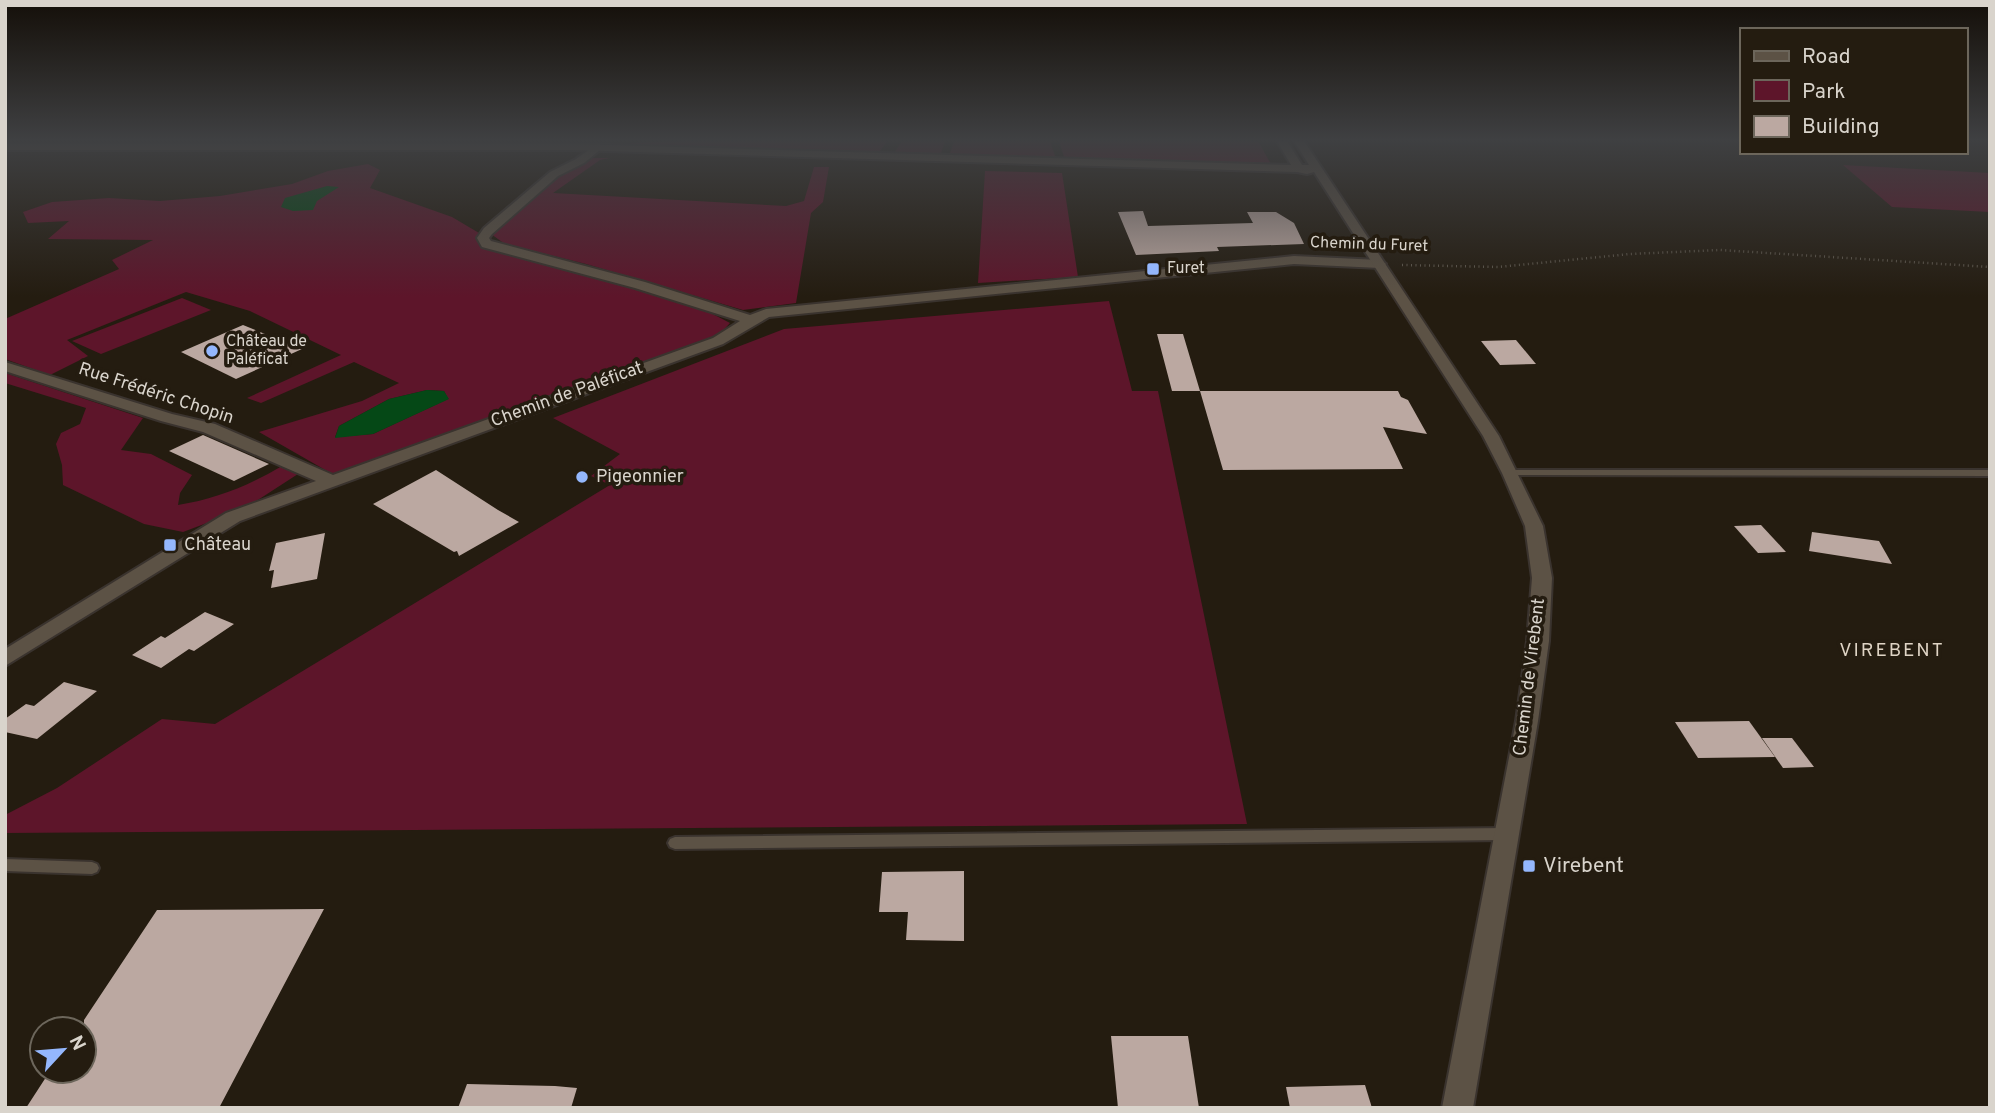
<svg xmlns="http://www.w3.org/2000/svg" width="1995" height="1113" font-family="Overpass,sans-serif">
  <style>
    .green { fill: #5d152a; fill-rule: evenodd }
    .water { fill: #054816 }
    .building { fill: #bba8a1 }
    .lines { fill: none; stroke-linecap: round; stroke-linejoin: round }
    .service-casing { stroke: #3a332e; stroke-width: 4 }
    .minor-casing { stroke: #3a332e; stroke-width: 4 }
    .tertiary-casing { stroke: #3a332e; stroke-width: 4 }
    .path { stroke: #60594e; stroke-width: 2.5; stroke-dasharray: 1 3.5; stroke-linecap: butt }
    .service { fill: #5c5245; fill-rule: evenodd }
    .minor { fill: #5c5245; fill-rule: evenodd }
    .tertiary { fill: #5c5245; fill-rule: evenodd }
    .poi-dot { fill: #94b7fd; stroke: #241c10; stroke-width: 2.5 }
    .labels { text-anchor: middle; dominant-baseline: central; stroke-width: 7; stroke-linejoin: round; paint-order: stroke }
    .far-street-label { font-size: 16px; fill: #d9d4cc; stroke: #241c10 }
    .far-poi-label { font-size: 16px; fill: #d9d4cc; stroke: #241c10; text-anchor: start }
    .street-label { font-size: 18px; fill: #d9d4cc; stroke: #241c10 }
    .poi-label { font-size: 18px; fill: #d9d4cc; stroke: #241c10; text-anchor: start }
    .neighbourhood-label { font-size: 19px; letter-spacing: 2px; fill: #dfd4c5; stroke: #241c10 }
    .near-poi-label { font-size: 21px; fill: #d9d4cc; stroke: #241c10; text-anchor: start }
  </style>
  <rect width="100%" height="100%" fill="#241c10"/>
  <g class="green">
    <polygon points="688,141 887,141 878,154 627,146 631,143"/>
    <polygon points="902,141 945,141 940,156 893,155"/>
    <polygon points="954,141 1050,141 1056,159 949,156"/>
    <polygon points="1059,141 1258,141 1272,166 1065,160"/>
    <polygon points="593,158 610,158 600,160 553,193 786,206 804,201 814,167 829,167 823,202 811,213 796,303 743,310 586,264 505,244 491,234 567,170"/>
    <path d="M 368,164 L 380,170 L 370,188 L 452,217 L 479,233 L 479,245 C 560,266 657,282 730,323 L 720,334 L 334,475 L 259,432 L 362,401 L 399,383 L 354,362 L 261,403 L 247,398 L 341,355 L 250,311 L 186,292 L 67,340 L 88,356 L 50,375 L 5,359 L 5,319 L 119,269 L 112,260 L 153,240 L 48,239 L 69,221 L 28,223 L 23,212 L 52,202 L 109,198 L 160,201 L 220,196 L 292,184 L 328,171 ZM 427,390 L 444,391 L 448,399 L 373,434 L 335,437 L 339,426 L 389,399 Z"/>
    <polygon points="1843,165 1990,173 1990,212 1892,207"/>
    <polygon points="985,171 1062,173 1078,277 978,283"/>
    <polygon points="182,298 211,310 101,354 72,341"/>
    <polygon points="1109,301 1132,391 1158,391 1247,824 5,833 5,815 57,788 162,719 215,724 610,485 591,476 620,454 553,418 784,329"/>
    <path d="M 5,373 L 143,418 L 121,450 L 151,454 L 192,475 L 180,493 L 178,505 C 216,499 248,486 282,466 L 298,474 L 244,509 L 183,532 L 144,524 L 63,485 L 62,465 L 56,444 L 61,433 L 80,424 L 86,408 L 5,383 Z"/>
  </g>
  <g class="water">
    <polygon points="327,186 339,187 317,201 313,210 293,211 281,207 285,198"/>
    <polygon points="427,390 444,391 449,399 373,434 335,438 339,426 389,399"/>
  </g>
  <g class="building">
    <polygon points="1143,211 1148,226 1253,223 1247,212 1276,212 1294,223 1304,244 1217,247 1219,251 1136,255 1118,212"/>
    <polygon points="243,325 302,349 236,379 181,352"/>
    <polygon points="1157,334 1183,334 1200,391 1398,391 1401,397 1408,400 1427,434 1383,427 1403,469 1223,470 1200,391 1172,391"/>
    <polygon points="1516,340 1536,364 1500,365 1481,341"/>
    <polygon points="203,435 269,464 234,481 169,451"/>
    <polygon points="436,470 498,510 519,522 459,556 457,551 454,552 373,504"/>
    <polygon points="1761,525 1786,552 1758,553 1734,526"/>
    <polygon points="1812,532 1879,541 1892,564 1809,551"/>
    <polygon points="325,533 317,579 271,588 274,570 269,571 276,543"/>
    <polygon points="205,612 234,624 194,651 189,649 161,668 132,655 161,636 165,638"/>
    <polygon points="64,682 97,691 37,739 5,732 5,719 26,704 34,706"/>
    <polygon points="1749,721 1775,757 1698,758 1675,722"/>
    <polygon points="1762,738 1792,738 1814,767 1783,768"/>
    <polygon points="964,871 964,941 906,940 908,912 879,912 882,872"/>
    <polygon points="324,909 219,1108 26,1108 50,1071 84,1071 84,1020 157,910"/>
    <polygon points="1111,1036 1188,1036 1199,1108 1118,1108"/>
    <polygon points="467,1084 555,1086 577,1088 571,1108 458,1108"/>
    <polygon points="1365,1085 1372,1108 1290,1108 1286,1087"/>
  </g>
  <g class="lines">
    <defs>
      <g id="service">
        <polygon points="1511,470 1990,470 1990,476 1508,475 1506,473"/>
        <polygon points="1506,828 1511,830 1513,834 1511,838 1506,840 675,849 670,847 668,843 670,839 675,837"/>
        <polygon points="5,859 92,862 97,864 99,868 97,872 92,874 5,871"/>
      </g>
      <polygon id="minor" points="597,144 601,145 601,149 584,163 558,176 492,234 489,238 491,241 645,282 750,315 766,309 1294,256 1380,260 1386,264 1380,268 1294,264 769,317 723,344 240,521 5,666 5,649 226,513 316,481 203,432 161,421 5,371 5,362 172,414 215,424 333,475 713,338 740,321 635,288 482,247 477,238 484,228 550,172 576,159"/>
      <polygon id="tertiary" points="1277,141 1287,141 1302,165 1309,165 1294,141 1304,141 1499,436 1543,526 1552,578 1549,641 1538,721 1473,1108 1442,1108 1516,721 1527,641 1532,578 1525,526 1502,473 1483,436 1314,172 1307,174 1297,172 573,150 5,150 5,144 573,144 1291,165"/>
    </defs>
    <use href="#service" class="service-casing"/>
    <use href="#minor" class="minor-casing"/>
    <use href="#tertiary" class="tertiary-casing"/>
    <polyline class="path" points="1402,265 1498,267 1630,254 1720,250 1990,267"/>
    <use href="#service" class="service"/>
    <use href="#minor" class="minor"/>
    <use href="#tertiary" class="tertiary"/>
  </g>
  <linearGradient id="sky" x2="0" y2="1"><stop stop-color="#140f09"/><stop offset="0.47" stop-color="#3f4042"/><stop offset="1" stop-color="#3f4042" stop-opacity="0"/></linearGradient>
  <rect width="1995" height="297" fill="url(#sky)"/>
  <g class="poi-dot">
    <rect x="1146" y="262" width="14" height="14" rx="3.5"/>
    <circle cx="212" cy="351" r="7"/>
    <circle cx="582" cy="477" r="7"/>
    <rect x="163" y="538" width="14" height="14" rx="3.5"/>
    <rect x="1522" y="859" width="14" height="14" rx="3.5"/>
  </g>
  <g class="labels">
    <g class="far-street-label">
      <text transform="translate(1369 245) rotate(2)">Chemin du Furet</text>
    </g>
    <g class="far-poi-label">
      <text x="1167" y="269">Furet</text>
      <text x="226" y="342">Château de<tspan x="226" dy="18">Paléficat</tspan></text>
    </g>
    <g class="street-label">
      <text transform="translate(156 394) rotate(18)">Rue Frédéric Chopin</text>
      <text transform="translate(567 395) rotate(-20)">Chemin de Paléficat</text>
      <text transform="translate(1530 677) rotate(-83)">Chemin de Virebent</text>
    </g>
    <g class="poi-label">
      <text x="596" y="477">Pigeonnier</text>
      <text x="184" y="545">Château</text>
    </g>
    <g class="neighbourhood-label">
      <text x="1892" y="651">VIREBENT</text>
    </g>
    <g class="near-poi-label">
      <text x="1543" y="866">Virebent</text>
    </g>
  </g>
  <rect width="1995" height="1113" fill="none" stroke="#d9d4cc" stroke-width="14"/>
  <rect x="1740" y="28" width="228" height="126" fill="#241c10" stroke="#6c665b" stroke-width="2"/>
  <rect x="1754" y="51" width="35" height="10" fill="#5c5245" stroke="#6c665b" stroke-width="2"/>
  <text x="1802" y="63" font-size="21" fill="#d9d4cc">Road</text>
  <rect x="1754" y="80" width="35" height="21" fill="#5d152a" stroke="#6c665b" stroke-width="2"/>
  <text x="1802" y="98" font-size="21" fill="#d9d4cc">Park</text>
  <rect x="1754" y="116" width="35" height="21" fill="#bba8a1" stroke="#6c665b" stroke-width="2"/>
  <text x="1802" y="133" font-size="21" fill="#d9d4cc">Building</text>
  <g transform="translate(63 1050) rotate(64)"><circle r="33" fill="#241c10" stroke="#6c665b" stroke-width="2"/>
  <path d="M0-5L12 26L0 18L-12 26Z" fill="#94b7fd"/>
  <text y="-10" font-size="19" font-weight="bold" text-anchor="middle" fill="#d9d4cc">N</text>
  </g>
</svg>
